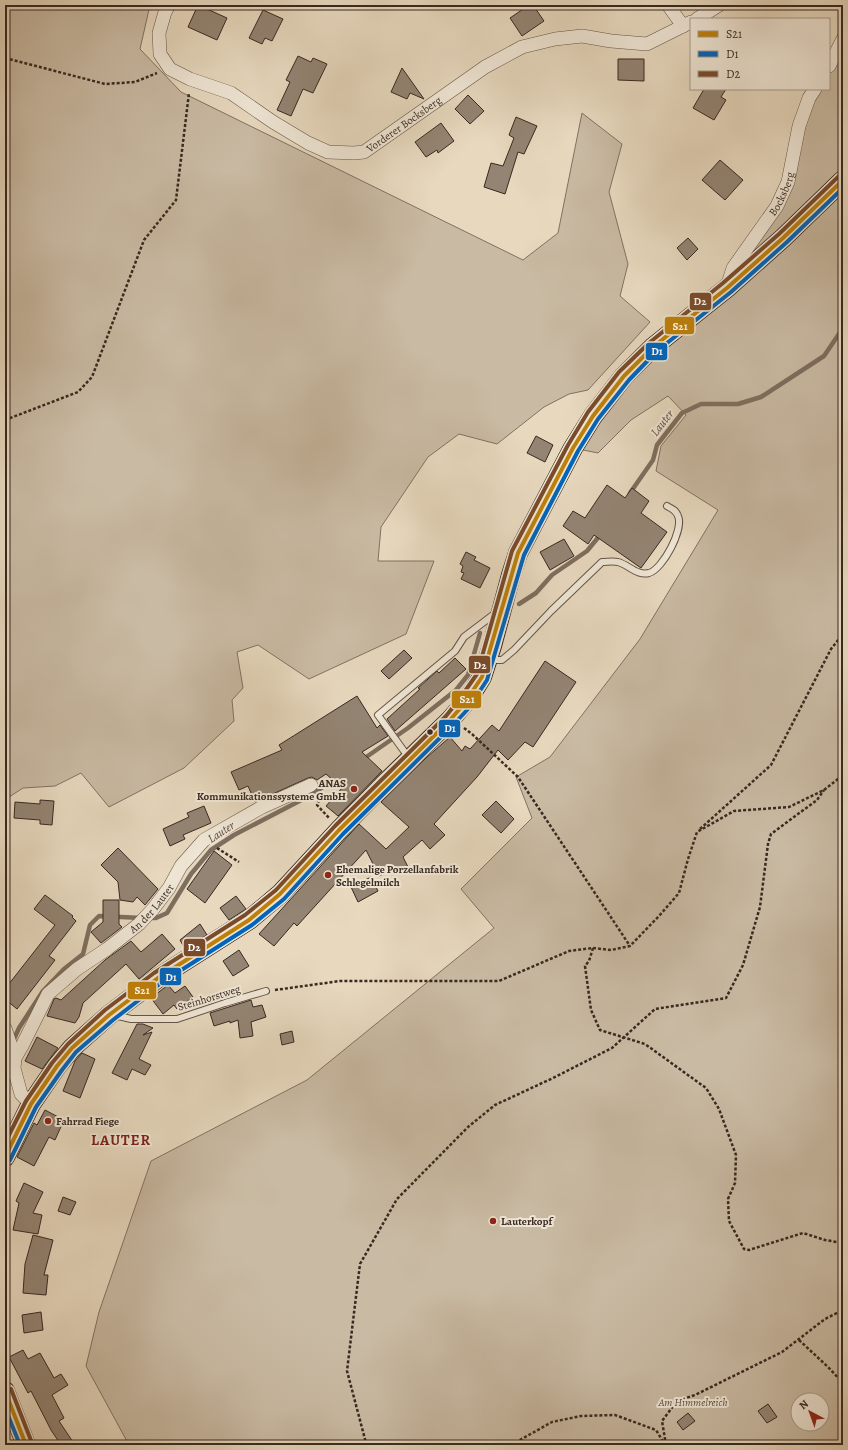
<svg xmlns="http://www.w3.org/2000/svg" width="848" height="1450" font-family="Alegreya,serif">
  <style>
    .green { fill: #c9baa3; stroke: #807262; fill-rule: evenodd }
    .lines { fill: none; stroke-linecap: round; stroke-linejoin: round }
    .stream { stroke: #7e6e5f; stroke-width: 4.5 }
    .building { fill: #938473; stroke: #382921 }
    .lane-casing { stroke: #645548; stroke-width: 8 }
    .street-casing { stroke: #645548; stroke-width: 14 }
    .secondary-casing { stroke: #382921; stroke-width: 20 }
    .path { stroke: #382921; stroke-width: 2.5; stroke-dasharray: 3 2; stroke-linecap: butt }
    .lane { stroke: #efe6d5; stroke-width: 6 }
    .street { stroke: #efe6d5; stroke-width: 13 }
    .secondary { stroke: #efe6d5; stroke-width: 18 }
    .bus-1-casing { stroke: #efe6d5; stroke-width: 7 }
    .bus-2-casing { stroke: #efe6d5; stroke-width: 7 }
    .bus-3-casing { stroke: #efe6d5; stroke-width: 7 }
    .bus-1 { stroke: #be800a; stroke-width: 4 }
    .bus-2 { stroke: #0065bd; stroke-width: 4 }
    .bus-3 { stroke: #7a4b2a; stroke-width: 4 }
    .bus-dot { fill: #382921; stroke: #efe6d5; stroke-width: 1.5 }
    .poi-dot { fill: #8f2418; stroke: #efe6d5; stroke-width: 1.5 }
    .labels { text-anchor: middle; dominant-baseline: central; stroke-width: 4; stroke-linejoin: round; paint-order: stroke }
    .street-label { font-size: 11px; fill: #382921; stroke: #efe6d5 }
    .poi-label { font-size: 11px; font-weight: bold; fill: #382921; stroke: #efe6d5; text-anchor: start }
    .park-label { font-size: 11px; font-style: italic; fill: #5c4d42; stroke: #efe6d5 }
    .water-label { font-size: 12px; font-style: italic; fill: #5b4c40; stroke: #efe6d5 }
    .district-label { font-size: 15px; font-weight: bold; letter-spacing: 1px; fill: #7a1f14; stroke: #efe6d5 }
    .line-badge { stroke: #efe6d5; stroke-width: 1.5 }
    .badge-label { font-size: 11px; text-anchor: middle; font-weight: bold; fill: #fff }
  </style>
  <rect width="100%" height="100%" fill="#e7d8be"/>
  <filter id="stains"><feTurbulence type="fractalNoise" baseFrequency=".005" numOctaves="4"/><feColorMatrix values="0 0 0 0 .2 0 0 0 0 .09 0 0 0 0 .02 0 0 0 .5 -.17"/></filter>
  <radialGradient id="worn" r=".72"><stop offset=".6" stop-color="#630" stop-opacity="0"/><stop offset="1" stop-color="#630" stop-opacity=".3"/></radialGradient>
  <g class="green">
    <polygon points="5,5 150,5 140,49 181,92 523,260 558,233 582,113 622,144 609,192 628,264 620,296 650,322 588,390 569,394 544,407 497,444 459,434 428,457 381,527 378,561 434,561 406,634 309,679 258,645 237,652 243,688 232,700 234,721 184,768 109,807 81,773 55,786 23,788 6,799 5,799"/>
    <path d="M 843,39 L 843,1445 L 129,1445 L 86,1366 L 99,1312 L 151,1161 L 307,1080 L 494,928 L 461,889 L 532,818 L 516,777 L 550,757 L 640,639 L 718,510 L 656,471 L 661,446 L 686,415 L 668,396 L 631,420 L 598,453 L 573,448 L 593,416 L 727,288 L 777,206 L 815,89 L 829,89 L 829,66 ZM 798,1400 L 822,1400 L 822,1424 L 798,1424 Z"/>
  </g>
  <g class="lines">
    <g class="stream">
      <polyline points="630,493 653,460 657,445 682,413 701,404 738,404 761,397 824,356 843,328"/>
      <polyline points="519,604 536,593 552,575 587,551 601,534"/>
      <polyline points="362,760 408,728 456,690 468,675 480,633"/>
      <polyline points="149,918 156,918 167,913 191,874 211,850 234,835 311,795 338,777"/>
      <polyline points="13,1041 19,1028 43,991 64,969 83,954 90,925 99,916 142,918"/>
      <polyline points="5,1058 9,1050"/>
    </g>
  </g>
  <g class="building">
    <polygon points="198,5 227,18 217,40 188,27"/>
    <polygon points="529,5 533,5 544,21 522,36 510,18"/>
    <polygon points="263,10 283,19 272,41 265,38 262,44 249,38"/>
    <polygon points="298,56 311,62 313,58 327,64 313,93 303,89 291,116 277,110 290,82 286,80"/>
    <polygon points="618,59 644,59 644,81 618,80"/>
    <polygon points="402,68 424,99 410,93 407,99 391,92"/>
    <polygon points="704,89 726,89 721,97 726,100 714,120 693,108"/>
    <polygon points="468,95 484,111 470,124 455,109"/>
    <polygon points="516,117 537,126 524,154 518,152 505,194 484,187 491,163 503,166 514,138 509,135"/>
    <polygon points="441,123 454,141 438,153 437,150 426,157 415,142"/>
    <polygon points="720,160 743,180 725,200 702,180"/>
    <polygon points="688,238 698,249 687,260 677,248"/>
    <polygon points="536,436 553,445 545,462 527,453"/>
    <polygon points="607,485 625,498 632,488 649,501 641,513 667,532 641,568 594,535 588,544 563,526 573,511 585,518"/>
    <polygon points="564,539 574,556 550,570 540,552"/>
    <polygon points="466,552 476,557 474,560 490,568 480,588 461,579 464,573 461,572 463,566 460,564"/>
    <polygon points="404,650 412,658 389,679 381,671"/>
    <polygon points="455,658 466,669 395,731 387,719 420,689 418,688 437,671 439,673"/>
    <polygon points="545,661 576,682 533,747 525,742 508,760 498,750 477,777 434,824 445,835 430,849 422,840 403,857 409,869 398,874 395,868 379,876 366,850 297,926 294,923 274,946 259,934 359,824 386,849 409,827 381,802 427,757 450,737 462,751 465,746 470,749 492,725 499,731"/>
    <polygon points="357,696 377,728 380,725 388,736 362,752 382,771 338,816 326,806 342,788 326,774 317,780 312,777 308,778 255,802 248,786 239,790 231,772 282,750 279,745"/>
    <polygon points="40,800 54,801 52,825 40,824 40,820 14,818 15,802 40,804"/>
    <polygon points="496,801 514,819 501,833 482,815"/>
    <polygon points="204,806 211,823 183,835 185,839 170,846 163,829 189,817 187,813"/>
    <polygon points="118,848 158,889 145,905 137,897 133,902 120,900 118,882 101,865"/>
    <polygon points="214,851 232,865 205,903 187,889"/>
    <polygon points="371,877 378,891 358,902 351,887"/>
    <polygon points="45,895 73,916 72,917 76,921 49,956 55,960 17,1009 5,999 5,989 55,925 34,909"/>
    <polygon points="236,896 246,909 229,920 220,908"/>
    <polygon points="103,900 119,900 119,924 122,927 101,943 91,932 103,922"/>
    <polygon points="200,924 207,935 185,949 180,940"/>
    <polygon points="162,934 175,949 139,979 126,964 83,1003 79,1017 75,1023 47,1016 54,999 56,998 61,1000 105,960 131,941 141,952"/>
    <polygon points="239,950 249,966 233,976 223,961"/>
    <polygon points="168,985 175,993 185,986 193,997 177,1009 174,1005 163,1014 151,998"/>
    <polygon points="251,1000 253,1007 262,1005 266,1017 251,1022 253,1036 240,1038 238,1020 230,1023 230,1021 214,1026 210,1013"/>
    <polygon points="137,1024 143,1024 153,1028 143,1035 152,1032 139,1059 151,1065 145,1075 132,1069 127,1080 112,1073"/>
    <polygon points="292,1031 294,1042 282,1045 280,1034"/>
    <polygon points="37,1037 58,1048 42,1069 25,1061"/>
    <polygon points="82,1053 95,1059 80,1098 63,1091 75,1061"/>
    <polygon points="45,1110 64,1120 55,1140 49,1137 34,1166 17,1157 34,1123 37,1125"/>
    <polygon points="24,1183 43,1192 33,1213 42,1215 38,1234 13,1230 19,1203 16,1201"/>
    <polygon points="63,1197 76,1202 70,1215 58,1211"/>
    <polygon points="33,1235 53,1240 44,1275 48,1275 46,1295 23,1293 25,1264"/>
    <polygon points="41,1312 43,1330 24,1333 22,1315"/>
    <polygon points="23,1350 28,1359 40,1353 54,1378 61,1374 68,1385 52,1395 64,1418 59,1421 75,1445 61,1445 51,1430 31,1391 28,1393 9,1357"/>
    <polygon points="768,1404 777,1417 767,1423 758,1411"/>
    <polygon points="688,1413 695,1421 683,1430 677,1422"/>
  </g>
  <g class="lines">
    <defs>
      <g id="lane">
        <path d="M 489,660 L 502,660 L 514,650 L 551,611 L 602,562 C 607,562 613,561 618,562 C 629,565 637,576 649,573 C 663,569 684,529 678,516 C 676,510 672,509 667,506"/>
        <polyline points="409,758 378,715 455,651 464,637 497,612"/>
        <polyline points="114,1015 131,1019 177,1019 225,1003 266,991"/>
      </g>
      <g id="street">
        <path id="s1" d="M 169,5 L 165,12 L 159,33 L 160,54 L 170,69 L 190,79 L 231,93 L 273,122 L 308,143 L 328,152 L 354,153 L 364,152 L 485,67 L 522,47 L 555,39 L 582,36 L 611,41 L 647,44 L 691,22"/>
        <polyline points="668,5 683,26"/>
        <polyline points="697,19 719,5"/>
        <polyline points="829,66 843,39"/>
        <path id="s2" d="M 727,287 L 733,268 L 777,206 L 788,182 L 799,126 L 809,98 L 815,89"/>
        <polyline points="5,1028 15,1058 14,1068 21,1094 31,1104"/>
        <path id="s3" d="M 15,1058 L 22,1046 L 48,994 L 77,969 L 107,949 L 139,924 L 153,909 L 169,888 L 181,866 L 204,840 L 262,807 L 311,785"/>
      </g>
      <g id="secondary">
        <polyline points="5,1157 31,1104 57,1066 72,1048 109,1015 158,978 249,920 280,894 339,830 383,785 450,720 463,705 474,690 482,677 492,646 511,575 518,553 573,448 593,416 624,376 653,347 727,288 783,238 843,180"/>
        <polyline points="5,1391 26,1445"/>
      </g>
    </defs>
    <use href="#lane" class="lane-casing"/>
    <use href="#street" class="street-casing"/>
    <use href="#secondary" class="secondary-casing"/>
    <g class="path">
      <polyline points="5,58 105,84 135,82 157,73"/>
      <polyline points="5,420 78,392 92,377 144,240 176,200 189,93"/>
      <polyline points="464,728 472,734 518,777 630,946"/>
      <polyline points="319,795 320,798 317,805 329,818"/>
      <polyline points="700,829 771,765 831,649 843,634"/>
      <polyline points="217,848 239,862"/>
      <polyline points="593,948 589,961 585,966 591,1010 600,1030 645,1044 706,1088 719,1109 736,1155 735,1183 728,1199 729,1221 744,1249 749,1250 803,1233 825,1240 843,1243"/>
      <polyline points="275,990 340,981 499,981 569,951 593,948 611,950 630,946 659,916 679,893 688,859 697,832 734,811 789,807 824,790 843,775"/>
      <polyline points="799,1340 828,1367 843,1383"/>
      <polyline points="368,1445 366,1443 347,1371 354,1313 360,1264 397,1199 468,1127 495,1105 553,1078 612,1048 655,1009 726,998 743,965 760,907 768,844 771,834 817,800 824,790"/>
      <polyline points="511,1445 552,1422 581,1416 615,1415 656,1430 664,1443"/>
      <polyline points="666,1445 662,1421 677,1401 695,1395 782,1352 825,1319 843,1310"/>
    </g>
    <use href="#lane" class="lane"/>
    <use href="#street" class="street"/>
    <use href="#secondary" class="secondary"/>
    <defs>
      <g id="bus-1">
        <polyline points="5,1157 31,1104 57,1066 72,1048 109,1015 158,978 249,920 280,894 339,830 450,720 463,705 482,677 518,553 573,448 593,416 624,376 653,347 727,288 783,238 843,180"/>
        <polyline points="5,1391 26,1445"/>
      </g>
      <g id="bus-2">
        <polyline points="10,1160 36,1107 62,1070 76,1052 113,1020 161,983 252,925 284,899 343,834 454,724 468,709 487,680 524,555 578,451 598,419 629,380 657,351 731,292 787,242 843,188"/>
        <polyline points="5,1408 20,1445"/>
      </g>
      <g id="bus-3">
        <polyline points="5,1143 26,1101 52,1063 68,1044 105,1010 154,973 245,915 276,890 335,826 446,716 458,701 477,674 512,551 568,445 588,412 619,372 649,343 723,283 779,234 839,176"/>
        <polyline points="11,1389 32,1443"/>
      </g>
    </defs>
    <use href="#bus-1" class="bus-1-casing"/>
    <use href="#bus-2" class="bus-2-casing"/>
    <use href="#bus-3" class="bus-3-casing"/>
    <use href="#bus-1" class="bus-1"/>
    <use href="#bus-2" class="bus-2"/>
    <use href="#bus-3" class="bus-3"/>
  </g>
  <circle class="bus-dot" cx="430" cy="732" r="3.5"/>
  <g class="poi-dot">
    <circle cx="354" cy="789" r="4"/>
    <circle cx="328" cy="875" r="4"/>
    <circle cx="48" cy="1121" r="4"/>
    <circle cx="493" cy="1221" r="4"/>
  </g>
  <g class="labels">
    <g class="street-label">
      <text stroke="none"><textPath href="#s1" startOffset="333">Vorderer Bocksberg</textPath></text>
      <text stroke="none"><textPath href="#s2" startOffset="109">Bocksberg</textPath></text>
      <text stroke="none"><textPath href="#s3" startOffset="207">An der Lauter</textPath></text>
      <text transform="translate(209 998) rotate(-17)">Steinhorstweg</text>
    </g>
    <g class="poi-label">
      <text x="346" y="783" text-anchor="end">ANAS<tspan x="346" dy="13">Kommunikationssysteme GmbH</tspan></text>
      <text x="336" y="869">Ehemalige Porzellanfabrik<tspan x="336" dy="13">Schlegelmilch</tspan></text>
      <text x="56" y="1121">Fahrrad Fiege</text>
      <text x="501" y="1221">Lauterkopf</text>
    </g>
    <g class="park-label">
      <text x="693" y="1402">Am Himmelreich</text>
    </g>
    <g class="water-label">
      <text transform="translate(662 423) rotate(-52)">Lauter</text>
      <text transform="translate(221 832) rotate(-33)">Lauter</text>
    </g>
    <g class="district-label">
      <text x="121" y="1140">LAUTER</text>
    </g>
  </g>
  <g class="line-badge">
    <rect x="689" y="292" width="23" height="19" rx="4" fill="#7a4b2a"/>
    <rect x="664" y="316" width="31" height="19" rx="4" fill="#be800a"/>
    <rect x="645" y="342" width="23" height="19" rx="4" fill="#0065bd"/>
    <rect x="468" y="655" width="23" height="19" rx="4" fill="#7a4b2a"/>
    <rect x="451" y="690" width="31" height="19" rx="4" fill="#be800a"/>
    <rect x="438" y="719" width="23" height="19" rx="4" fill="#0065bd"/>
    <rect x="183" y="938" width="23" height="19" rx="4" fill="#7a4b2a"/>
    <rect x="159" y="967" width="23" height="19" rx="4" fill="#0065bd"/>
    <rect x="127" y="981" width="30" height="19" rx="4" fill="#be800a"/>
  </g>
  <g class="badge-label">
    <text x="700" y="305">D2</text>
    <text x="680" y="330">S21</text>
    <text x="657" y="355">D1</text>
    <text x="480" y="669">D2</text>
    <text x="467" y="703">S21</text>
    <text x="450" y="732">D1</text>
    <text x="194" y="951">D2</text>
    <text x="171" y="981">D1</text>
    <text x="142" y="994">S21</text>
  </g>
  <rect width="848" height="1450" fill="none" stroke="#e7d8be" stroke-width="20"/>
  <rect x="6" y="6" width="836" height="1438" fill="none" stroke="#382921" stroke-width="2"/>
  <rect x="10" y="10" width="828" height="1430" fill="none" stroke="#382921"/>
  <rect x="690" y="18" width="140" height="72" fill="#efe6d5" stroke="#a69a8d"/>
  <rect x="698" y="31" width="20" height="6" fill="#be800a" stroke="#a69a8d"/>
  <text x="726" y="38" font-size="12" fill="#382921">S21</text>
  <rect x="698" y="51" width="20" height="6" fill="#0065bd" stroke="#a69a8d"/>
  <text x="726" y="58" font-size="12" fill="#382921">D1</text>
  <rect x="698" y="71" width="20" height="6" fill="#7a4b2a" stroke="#a69a8d"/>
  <text x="726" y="78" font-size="12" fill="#382921">D2</text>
  <g transform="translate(810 1412) rotate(319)"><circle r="19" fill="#efe6d5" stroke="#a69a8d"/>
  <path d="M0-3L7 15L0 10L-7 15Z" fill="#8f2418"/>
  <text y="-6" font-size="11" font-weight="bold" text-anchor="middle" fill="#382921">N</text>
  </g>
  <rect width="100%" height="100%" filter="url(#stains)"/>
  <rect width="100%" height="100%" fill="url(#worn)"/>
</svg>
